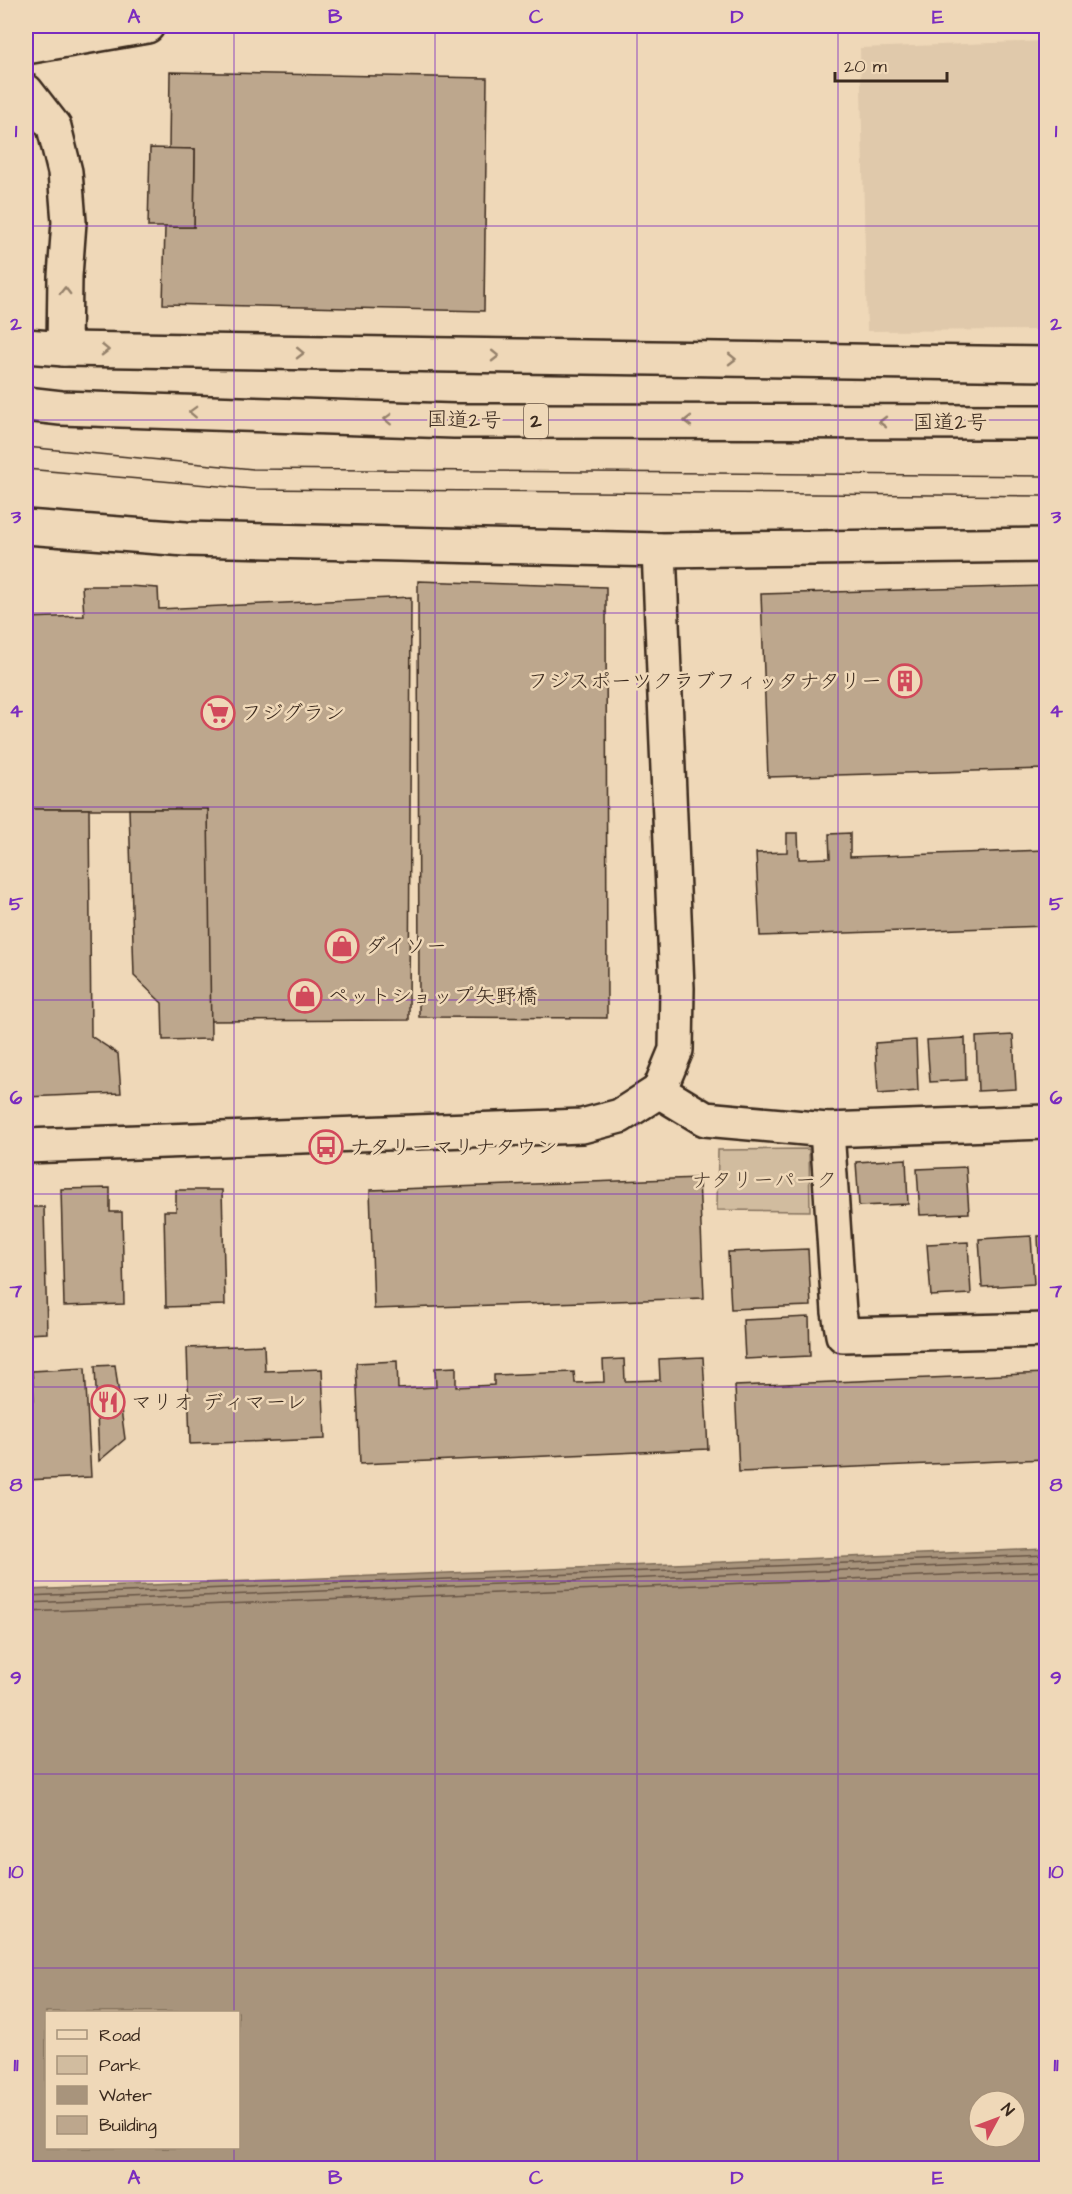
<svg xmlns="http://www.w3.org/2000/svg" width="1072" height="2194" font-family="'Architects Daughter','Klee One',sans-serif">
  <style>
    .built { fill: #e0c9ab }
    .green { fill: #d1bc9f; stroke: #86735e; stroke-width: 1.5 }
    .water { fill: #a8947c; stroke: #7c6a56; stroke-width: 1.5; fill-rule: evenodd }
    .lines { fill: none; stroke-linecap: round; stroke-linejoin: round }
    .shore { stroke: #675444; stroke-width: 1.5 }
    .building { fill: #bda78d; stroke: #3b2a1e; stroke-width: 1.5 }
    .minor-casing { stroke: #3b2a1e; stroke-width: 38 }
    .highway-casing { stroke: #3b2a1e; stroke-width: 38 }
    .minor { stroke: #efd8b8; stroke-width: 33 }
    .highway { stroke: #efd8b8; stroke-width: 33 }
    .tram { stroke: #3b2a1e; stroke-width: 1.5 }
    .oneway { stroke: #95816b }
    .grid { fill: none; stroke: #7b2cbf; stroke-width: 1.5; stroke-opacity: 0.55 }
    .labels { text-anchor: middle; dominant-baseline: central; stroke-width: 5; stroke-linejoin: round; paint-order: stroke }
    .shield { fill: #efd8b8; stroke: #715e4c; stroke-width: 1.5 }
    .shield-label { font-size: 20px; font-weight: bold; fill: #3b2a1e }
    .street-label { font-size: 21px; fill: #3b2a1e; stroke: #efd8b8 }
    .poi-label { font-size: 21px; fill: #3b2a1e; stroke: #efd8b8; text-anchor: start }
    .park-label { font-size: 21px; fill: #524031; stroke: #efd8b8 }
    .neatline { fill: none; stroke: #7b2cbf; stroke-width: 2 }
    .grid-label { font-size: 20px; text-anchor: middle; font-weight: bold; fill: #7b2cbf }
  </style>
  <rect width="100%" height="100%" fill="#efd8b8"/>
  <filter id="ink" filterUnits="userSpaceOnUse"><feTurbulence type="fractalNoise" baseFrequency=".0167" numOctaves="2"/><feDisplacementMap in="SourceGraphic" scale="12" xChannelSelector="R" yChannelSelector="G"/><feConvolveMatrix kernelMatrix="1 2 1 2 8 2 1 2 1" color-interpolation-filters="sRGB"/></filter>
  <g filter="url(#ink)">
    <polygon class="built" points="1046,41 1046,330 867,331 860,48"/>
    <polygon class="green" points="809,1149 810,1211 717,1210 718,1150"/>
    <path class="water" d="M 1046,1549 L 1046,2168 L 26,2168 L 26,1590 ZM 46,2012 L 238,2012 L 238,2148 L 46,2148 ZM 979,2101 L 1015,2101 L 1015,2137 L 979,2137 Z"/>
    <g class="lines">
      <g class="shore">
        <polyline points="26,1596 1046,1555"/>
        <polyline points="26,1603 1046,1562"/>
        <polyline points="26,1612 1046,1571"/>
      </g>
    </g>
    <g class="building">
      <polygon points="170,72 487,78 484,311 163,304 165,227 194,227 195,149 169,149"/>
      <polygon points="150,148 195,149 194,227 148,227"/>
      <polygon points="418,581 606,587 607,1018 419,1017"/>
      <polygon points="82,586 128,586 158,588 159,609 411,597 409,1020 209,1021 208,809 26,809 26,618 84,616"/>
      <polygon points="1046,586 1046,769 768,777 761,594"/>
      <polygon points="26,809 89,809 91,1036 118,1054 121,1093 26,1097"/>
      <polygon points="129,809 208,809 211,1039 163,1040 162,1003 134,976"/>
      <polygon points="1045,823 1046,823 1046,926 760,936 756,853 787,852 787,833 798,833 799,859 830,858 829,834 850,833 850,857 1046,850"/>
      <polygon points="1013,1035 1016,1089 978,1091 976,1037"/>
      <polygon points="965,1038 966,1080 930,1082 927,1040"/>
      <polygon points="916,1040 918,1091 878,1094 875,1043"/>
      <polygon points="906,1159 908,1204 859,1206 856,1162"/>
      <polygon points="966,1167 969,1213 920,1215 917,1169"/>
      <polygon points="699,1178 704,1298 374,1309 370,1190"/>
      <polygon points="110,1188 110,1212 122,1212 124,1304 64,1306 61,1189"/>
      <polygon points="176,1190 222,1190 225,1305 166,1307 164,1211 176,1211"/>
      <polygon points="26,1207 44,1207 47,1333 26,1334"/>
      <polygon points="1031,1236 1034,1284 982,1287 979,1239"/>
      <polygon points="1038,1236 1046,1236 1046,1280 1040,1280"/>
      <polygon points="968,1242 971,1294 931,1296 927,1244"/>
      <polygon points="808,1249 811,1306 731,1309 728,1252"/>
      <polygon points="809,1317 810,1356 745,1359 743,1320"/>
      <polygon points="264,1345 265,1371 322,1369 325,1439 190,1444 187,1348"/>
      <polygon points="703,1357 708,1449 360,1464 356,1363 397,1361 398,1389 436,1387 435,1368 456,1367 456,1387 494,1385 494,1375 574,1372 575,1383 604,1382 603,1360 624,1359 625,1381 660,1380 659,1359"/>
      <polygon points="115,1365 125,1439 99,1461 95,1366"/>
      <polygon points="85,1368 91,1477 26,1480 26,1400 34,1400 32,1371"/>
      <polygon points="1046,1373 1046,1459 739,1472 735,1386"/>
    </g>
    <g class="lines">
      <defs>
        <g id="minor">
          <polyline points="26,47 147,26"/>
          <polyline points="26,91 54,127 65,172 69,222 65,276 64,349"/>
          <polyline points="26,527 186,539 659,550 1046,545"/>
          <polyline points="659,1091 705,1119 827,1130 1046,1122"/>
          <polyline points="827,1130 839,1312 843,1335 1046,1330"/>
          <polyline points="26,1146 582,1126 620,1116 659,1091 676,1050 677,988 659,550"/>
        </g>
        <g id="highway">
          <polyline points="26,346 64,349 1046,364"/>
          <polyline points="26,404 61,408 454,421 1046,422"/>
        </g>
      </defs>
      <use href="#minor" class="minor-casing"/>
      <use href="#highway" class="highway-casing"/>
      <use href="#minor" class="minor"/>
      <use href="#highway" class="highway"/>
      <g class="tram">
        <polyline points="26,447 253,469 1046,476"/>
        <polyline points="26,469 253,489 1046,496"/>
      </g>
    </g>
    <defs><path id="oneway-chevron" d="M-2-3.5L2.5 0L-2 3.5" fill="none" stroke-width="1.6" stroke-linecap="round" stroke-linejoin="round" transform="scale(1.5)"/></defs>
    <g class="oneway">
      <use href="#oneway-chevron" transform="translate(65 291) rotate(-89)"/>
      <use href="#oneway-chevron" transform="translate(105 350) rotate(1)"/>
      <use href="#oneway-chevron" transform="translate(300 353) rotate(1)"/>
      <use href="#oneway-chevron" transform="translate(495 356) rotate(1)"/>
      <use href="#oneway-chevron" transform="translate(732 359) rotate(1)"/>
      <use href="#oneway-chevron" transform="translate(193 412) rotate(-178)"/>
      <use href="#oneway-chevron" transform="translate(388 419) rotate(-178)"/>
      <use href="#oneway-chevron" transform="translate(688 421) rotate(-180)"/>
      <use href="#oneway-chevron" transform="translate(883 422) rotate(-180)"/>
    </g>
  </g>
  <path class="grid" d="M 234,26 L 234,2012M 435,26 L 435,2168M 637,26 L 637,2168M 838,26 L 838,2168M 26,226 L 1046,226M 26,420 L 1046,420M 26,613 L 1046,613M 26,807 L 1046,807M 26,1000 L 1046,1000M 26,1194 L 1046,1194M 26,1387 L 1046,1387M 26,1581 L 1046,1581M 26,1774 L 1046,1774M 26,1968 L 1046,1968M 234,2148 L 234,2168"/>
  <defs>
    <symbol id="building-ring" viewBox="-11 -11 22 22"><circle r="9.5" fill="#efd8b8" stroke="#d1495b" stroke-width="1.5"/><path d="M-4-6H4V6H1V3H-1V6H-4ZM-2.5-4.3h1.7v1.8h-1.7ZM.8-4.3h1.7v1.8H.8ZM-2.5-1h1.7V.8h-1.7ZM.8-1h1.7V.8H.8Z" fill="#d1495b"/></symbol>
    <symbol id="supermarket-ring" viewBox="-11 -11 22 22"><circle r="9.5" fill="#efd8b8" stroke="#d1495b" stroke-width="1.5"/><path d="M-6-5.5h2.5l.6 2H6L4.5 2H-2.5L-4.4-4H-6ZM-1.5 3.2a1.3 1.3 0 1 0 .1 0ZM3 3.2a1.3 1.3 0 1 0 .1 0Z" fill="#d1495b"/></symbol>
    <symbol id="shop-ring" viewBox="-11 -11 22 22"><circle r="9.5" fill="#efd8b8" stroke="#d1495b" stroke-width="1.5"/><path d="M-5-2.5h2.3a2.7 3.5 0 0 1 5.4 0H5L5.5 6h-11ZM-1.5-2.5h3a1.5 2.3 0 0 0-3 0Z" fill="#d1495b"/></symbol>
    <symbol id="bus-ring" viewBox="-11 -11 22 22"><circle r="9.5" fill="#efd8b8" stroke="#d1495b" stroke-width="1.5"/><path d="M-5-6H5V4H4V6H2V4H-2V6H-4V4H-5ZM-3.5-4V0h7V-4ZM-3.5 1.2v1.5H-2V1.2ZM2 1.2v1.5H3.5V1.2Z" fill="#d1495b"/></symbol>
    <symbol id="restaurant-ring" viewBox="-11 -11 22 22"><circle r="9.5" fill="#efd8b8" stroke="#d1495b" stroke-width="1.5"/><path d="M-5-6h1v4h1v-4h1v4h1v-4h1v5L-1.5 .5V6h-2V.5L-5-1ZM5-6V6H3V1.5H1.5Q1.5-4 5-6Z" fill="#d1495b"/></symbol>
  </defs>
  <g fill-rule="evenodd">
    <use href="#building-ring" x="886" y="662" width="38" height="38"/>
    <use href="#supermarket-ring" x="199" y="694" width="38" height="38"/>
    <use href="#shop-ring" x="323" y="927" width="38" height="38"/>
    <use href="#shop-ring" x="286" y="977" width="38" height="38"/>
    <use href="#bus-ring" x="307" y="1128" width="38" height="38"/>
    <use href="#restaurant-ring" x="89" y="1383" width="38" height="38"/>
  </g>
  <g class="labels">
    <rect class="shield" x="524" y="404" width="24" height="34" rx="4.5"/>
    <g class="shield-label">
      <text x="536" y="421">2</text>
    </g>
    <g class="street-label">
      <text transform="translate(464 420) rotate(1)">国道2号</text>
      <text x="950" y="422">国道2号</text>
    </g>
    <g class="poi-label">
      <text x="882" y="681" text-anchor="end">フジスポーツクラブフィッタナタリー</text>
      <text x="241" y="713">フジグラン</text>
      <text x="365" y="946">ダイソー</text>
      <text x="328" y="996">ペットショップ矢野橋</text>
      <text x="349" y="1147">ナタリーマリナタウン</text>
      <text x="131" y="1402">マリオ ディマーレ</text>
    </g>
    <g class="park-label">
      <text x="764" y="1180">ナタリーパーク</text>
    </g>
  </g>
  <rect width="1072" height="2194" fill="none" stroke="#efd8b8" stroke-width="66"/>
  <rect x="45" y="2011" width="195" height="138" fill="#efd8b8" stroke="#a7927a" stroke-width="1.5"/>
  <rect x="57" y="2030" width="30" height="9" fill="#efd8b8" stroke="#a7927a" stroke-width="1.5"/>
  <text x="99" y="2041" font-size="18" fill="#3b2a1e">Road</text>
  <rect x="57" y="2056" width="30" height="18" fill="#d1bc9f" stroke="#a7927a" stroke-width="1.5"/>
  <text x="99" y="2071" font-size="18" fill="#3b2a1e">Park</text>
  <rect x="57" y="2086" width="30" height="18" fill="#a8947c" stroke="#a7927a" stroke-width="1.5"/>
  <text x="99" y="2101" font-size="18" fill="#3b2a1e">Water</text>
  <rect x="57" y="2116" width="30" height="18" fill="#bda78d" stroke="#a7927a" stroke-width="1.5"/>
  <text x="99" y="2131" font-size="18" fill="#3b2a1e">Building</text>
  <g transform="translate(997 2119) rotate(49)"><circle r="28" fill="#efd8b8" stroke="#a7927a" stroke-width="1.5"/>
  <path d="M0-4.5L10 22L0 15L-10 22Z" fill="#d1495b"/>
  <text y="-9" font-size="16" font-weight="bold" text-anchor="middle" fill="#3b2a1e">N</text>
  </g>
  <path d="M835 72v9h112v-9" fill="none" stroke="#3b2a1e" stroke-width="3"/>
  <text x="844" y="72" font-size="18" fill="#3b2a1e" stroke="#efd8b8" stroke-width="4.5" paint-order="stroke">20 m</text>
  <rect x="33" y="33" width="1006" height="2128" class="neatline"/>
  <g class="grid-label">
    <text x="134" y="23">A</text>
    <text x="335" y="23">B</text>
    <text x="536" y="23">C</text>
    <text x="737" y="23">D</text>
    <text x="938" y="23">E</text>
    <text x="16" y="137">1</text>
    <text x="1056" y="137">1</text>
    <text x="16" y="330">2</text>
    <text x="1056" y="330">2</text>
    <text x="16" y="523">3</text>
    <text x="1056" y="523">3</text>
    <text x="16" y="717">4</text>
    <text x="1056" y="717">4</text>
    <text x="16" y="910">5</text>
    <text x="1056" y="910">5</text>
    <text x="16" y="1104">6</text>
    <text x="1056" y="1104">6</text>
    <text x="16" y="1297">7</text>
    <text x="1056" y="1297">7</text>
    <text x="16" y="1491">8</text>
    <text x="1056" y="1491">8</text>
    <text x="16" y="1684">9</text>
    <text x="1056" y="1684">9</text>
    <text x="16" y="1878">10</text>
    <text x="1056" y="1878">10</text>
    <text x="16" y="2071">11</text>
    <text x="1056" y="2071">11</text>
    <text x="134" y="2184">A</text>
    <text x="335" y="2184">B</text>
    <text x="536" y="2184">C</text>
    <text x="737" y="2184">D</text>
    <text x="938" y="2184">E</text>
  </g>
</svg>
